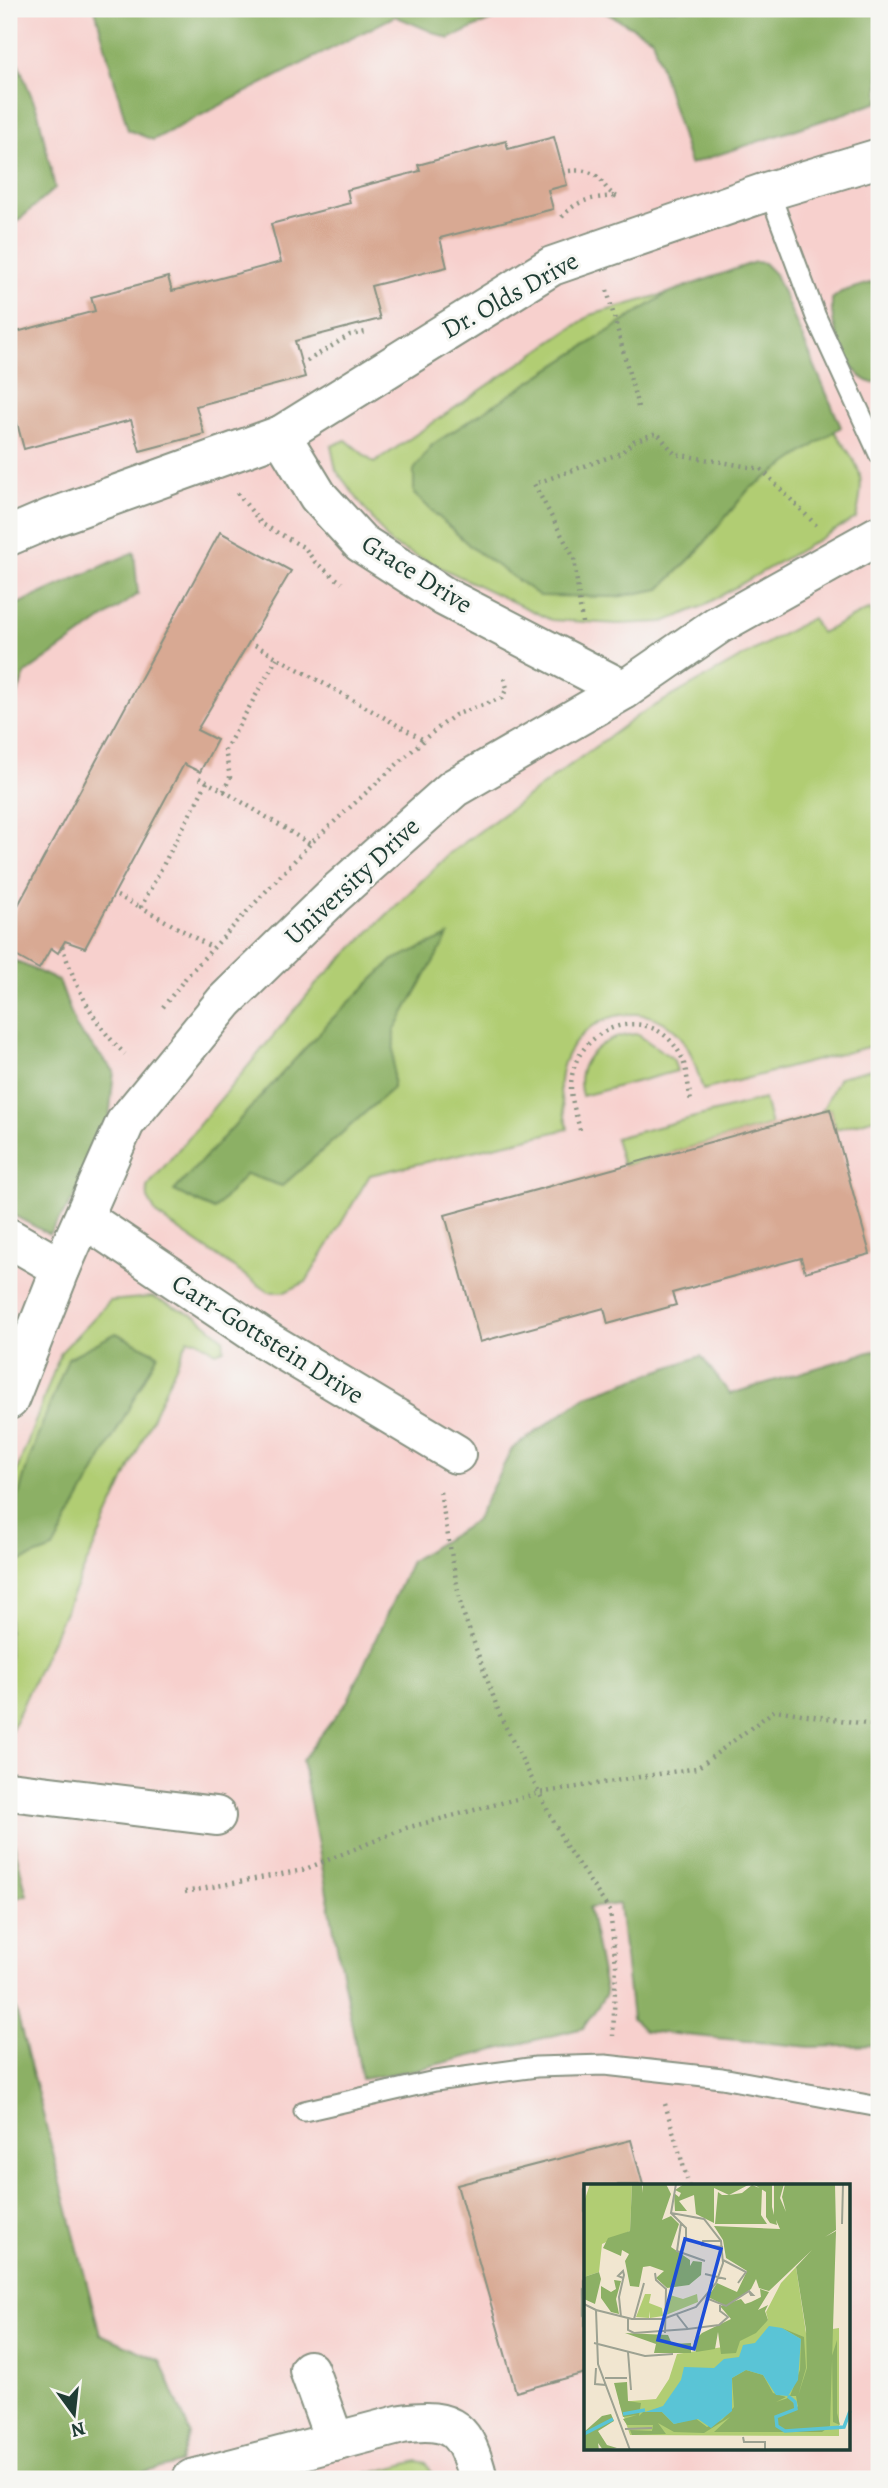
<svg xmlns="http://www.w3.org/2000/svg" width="888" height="2488" font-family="Alegreya,serif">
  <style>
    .built { fill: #f7d0cd; fill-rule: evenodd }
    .green { fill: #b1cd73; stroke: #688554; stroke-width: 2 }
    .forest { fill: #8cb065; stroke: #56764c; stroke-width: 2 }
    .building { fill: #d8a993 }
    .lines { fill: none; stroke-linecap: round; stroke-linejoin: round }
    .lane-casing { stroke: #889282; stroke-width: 23 }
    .street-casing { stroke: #889282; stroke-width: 42 }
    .path { stroke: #889282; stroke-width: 4.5; stroke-dasharray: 2 5; stroke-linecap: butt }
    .lane { stroke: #fff; stroke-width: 19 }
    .street { stroke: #fff; stroke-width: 38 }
    .labels { text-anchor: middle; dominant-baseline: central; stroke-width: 6; stroke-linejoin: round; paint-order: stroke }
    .street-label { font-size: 26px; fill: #1f3d34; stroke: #f6f6f2 }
    .inset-river { fill: none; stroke: #5ac4d6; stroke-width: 3.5 }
    .inset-road { fill: none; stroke: #9da292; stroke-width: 2 }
    .view { fill: #1d4ed8; fill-opacity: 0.15; stroke: #1d4ed8; stroke-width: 3.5 }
    .inset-edge { fill: none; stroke: #1f3d34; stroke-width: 3.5 }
  </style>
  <rect width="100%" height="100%" fill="#f6f6f2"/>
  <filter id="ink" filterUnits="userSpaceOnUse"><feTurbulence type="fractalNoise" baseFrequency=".0143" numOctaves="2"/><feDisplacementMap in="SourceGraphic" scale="14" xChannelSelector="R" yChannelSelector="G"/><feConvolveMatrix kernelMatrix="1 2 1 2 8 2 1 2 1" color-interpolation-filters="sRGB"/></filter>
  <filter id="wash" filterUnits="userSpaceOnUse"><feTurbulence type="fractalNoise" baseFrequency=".00686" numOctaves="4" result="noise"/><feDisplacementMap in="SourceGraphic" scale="28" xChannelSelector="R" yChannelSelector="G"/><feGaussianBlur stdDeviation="1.57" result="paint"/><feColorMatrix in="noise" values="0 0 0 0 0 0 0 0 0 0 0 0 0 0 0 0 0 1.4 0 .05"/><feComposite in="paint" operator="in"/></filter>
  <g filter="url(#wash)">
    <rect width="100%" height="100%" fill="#f1e6d0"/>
    <path class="built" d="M 9,9 L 879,9 L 879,2479 L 9,2479 ZM 585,2185 L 848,2185 L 848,2448 L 585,2448 Z"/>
    <g class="green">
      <path d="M 668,293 L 432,445 L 660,589 L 696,553 L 748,490 L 834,431 C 860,468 867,473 856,518 L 701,607 L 664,622 L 618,624 L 551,620 L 391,544 L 336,470 L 331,446 L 346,440 L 374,463 L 591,315 Z"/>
      <path d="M 870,609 L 879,644 L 879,1044 L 703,1090 C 696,1069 691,1043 672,1028 C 628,993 564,1028 560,1081 C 558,1095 565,1114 568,1129 L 370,1175 L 306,1282 L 285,1292 L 269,1292 L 157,1215 L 148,1199 L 147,1187 L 319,981 L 450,853 L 640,714 L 812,618 L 821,633 Z"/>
      <path d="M 637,1034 L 673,1059 L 677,1071 L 582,1096 C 572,1059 604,1035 637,1034 Z"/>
      <polygon points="879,1067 879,1117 836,1129 830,1109 822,1111 839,1077"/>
      <polygon points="764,1099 771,1125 623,1166 615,1138"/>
      <polygon points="152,1297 198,1317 223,1338 224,1349 216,1352 197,1340 188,1339 9,1735 9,1492 61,1352 110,1301"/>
      <polygon points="417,2461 427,2463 435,2479 349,2479"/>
    </g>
    <g class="forest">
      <polygon points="95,9 515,9 449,39 395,16 153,140 128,130"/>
      <polygon points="599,9 879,9 879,102 690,164 652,38"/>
      <polygon points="9,41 38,112 55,188 9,229"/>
      <polygon points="755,262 764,263 775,274 841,427 748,490 696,553 660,589 617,597 540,596 472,548 414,494 414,470 432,445 668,293"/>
      <path d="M 879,280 L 879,381 L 872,383 C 846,373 830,327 832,299 L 841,292 Z"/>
      <polygon points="134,552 138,594 25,674 9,717 9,608"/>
      <polygon points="448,936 394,1031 393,1088 282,1186 246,1174 214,1210 174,1191 332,1019 393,960"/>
      <polygon points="9,958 59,981 77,1029 114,1071 108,1129 75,1197 49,1234 9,1213"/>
      <path d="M 116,1333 L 158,1354 L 53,1549 L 16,1563 C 3,1502 47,1417 68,1358 Z"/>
      <polygon points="879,1349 879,2045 810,2047 644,2031 632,2019 619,1904 589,1908 606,1994 583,2028 415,2070 362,2079 302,1760 348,1700 411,1561 475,1521 512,1449 587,1396 701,1356 730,1394"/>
      <polygon points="9,1833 12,1835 27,1895 9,1900"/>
      <polygon points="9,1983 100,2334 160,2360 190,2433 180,2463 120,2479 18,2479 9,2464"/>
    </g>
    <g id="blocks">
      <g class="building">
        <polygon points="554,137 567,185 548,190 553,209 440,238 447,267 371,286 380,319 295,341 305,377 196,406 204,434 140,451 131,420 24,449 9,393 9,334 95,311 91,297 168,277 172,291 281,262 271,224 350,203 347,190 420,171 418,165 506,141 508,149"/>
        <polygon points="220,532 291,571 197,730 217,740 200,772 184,764 85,948 65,941 58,953 51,948 39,969 9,952 9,922"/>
        <polygon points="830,1109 870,1254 805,1272 801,1258 672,1293 676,1305 608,1324 604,1308 480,1342 445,1215"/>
        <polygon points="631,2140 643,2185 585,2185 585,2373 516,2392 457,2185"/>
      </g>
    </g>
  </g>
  <g filter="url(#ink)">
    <use href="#blocks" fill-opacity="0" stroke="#889282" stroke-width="2"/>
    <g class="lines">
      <defs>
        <g id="lane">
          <polyline points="769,191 816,317 879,454"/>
          <polyline points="304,2111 435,2081 536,2067 605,2065 722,2078 879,2107"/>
        </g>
        <g id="street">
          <polyline points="281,435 552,266 769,191 879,158"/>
          <polyline points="9,536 51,518 281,435 318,496 361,543 445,597 624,690"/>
          <polyline points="84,1218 264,1339 456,1454"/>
          <polyline points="9,1238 61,1268"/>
          <polyline points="9,1400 61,1268 125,1123 225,1001 335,894 454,788 624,690 718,625 879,535"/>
          <polyline points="9,1791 216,1816"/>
          <polyline points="309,2370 335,2442"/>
          <path d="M 192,2479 L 402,2424 C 453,2416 466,2430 478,2479"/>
        </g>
      </defs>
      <use href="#lane" class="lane-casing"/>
      <use href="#street" class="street-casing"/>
      <g class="path">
        <path d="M 569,171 C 607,167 597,189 620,198"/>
        <path d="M 562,217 C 577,199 593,198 615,196"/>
        <polyline points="607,290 638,407"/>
        <polyline points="307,361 350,335 366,332"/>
        <polyline points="237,493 262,524 305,548 315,562 342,583"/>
        <polyline points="582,623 574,558 534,484 621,453 634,441 657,433 675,454 761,469 816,525"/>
        <polyline points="255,645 424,740"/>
        <polyline points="199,778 224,791 230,777 225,750 277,658"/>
        <polyline points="207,782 141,907 213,948"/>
        <polyline points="224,791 310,844"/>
        <polyline points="117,896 141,907"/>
        <path d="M 62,946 C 76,987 93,1024 125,1054"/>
        <polyline points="163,1007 188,975 310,844 428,736 455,715 502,698 507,688 503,675"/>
        <path d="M 580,1130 C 577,1117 571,1101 571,1088 C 570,1028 650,998 680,1054 C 687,1066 688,1087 691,1101"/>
        <polyline points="440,1492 461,1607 501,1718 567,1848 610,1911 616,1965 613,2036"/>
        <polyline points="185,1892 303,1870 406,1828 539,1793 697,1768 775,1710 879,1726"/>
        <polyline points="665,2104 689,2185"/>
      </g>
      <use href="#lane" class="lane"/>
      <use href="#street" class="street"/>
    </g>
  </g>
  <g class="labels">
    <g class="street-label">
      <text transform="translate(510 295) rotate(-29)">Dr. Olds Drive</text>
      <text transform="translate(417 574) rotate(32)">Grace Drive</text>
      <text transform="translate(352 881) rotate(-43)">University Drive</text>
      <text transform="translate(268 1339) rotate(32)">Carr-Gottstein Drive</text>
    </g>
  </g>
  <g transform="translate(584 2184)">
    <rect width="266" height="266" fill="#f1e6d0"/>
    <path d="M 6,0 L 48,0 L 46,47 L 18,60 L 15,88 L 0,93 L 0,18 ZM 212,83 L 222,149 L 255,144 L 255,252 L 46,251 L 35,218 L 72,215 L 85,195 L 93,170 L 139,163 L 184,136 L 182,128 L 197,99 ZM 61,110 L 67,110 L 65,119 L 78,124 L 79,132 L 66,134 L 66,127 L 65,134 L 52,133 ZM 113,110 L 114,118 L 82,131 L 86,111 L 99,115 Z" fill="#b1cd73"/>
    <path d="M 48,0 L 58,0 L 58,9 L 59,0 L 82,0 L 87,10 L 78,36 L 87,32 L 95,40 L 87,63 L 106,76 L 106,82 L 109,77 L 118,78 L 117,91 L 105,101 L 83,104 L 72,94 L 80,87 L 66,82 L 59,83 L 55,103 L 46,102 L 41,77 L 45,70 L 38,66 L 37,72 L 19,64 L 24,54 L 46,47 ZM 100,0 L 166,0 L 145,11 L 158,9 L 168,1 L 178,5 L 177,31 L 183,40 L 131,40 L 134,8 L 138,11 L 145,11 L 130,4 L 130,39 L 112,30 L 110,11 L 95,17 L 103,27 L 91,27 L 90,9 L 95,13 L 97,9 L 91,6 ZM 169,0 L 188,0 L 188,23 L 190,31 L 190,0 L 200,0 L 196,14 L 202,28 L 198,13 L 201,0 L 251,0 L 252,46 L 241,53 L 252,47 L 246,242 L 238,248 L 130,248 L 146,233 L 120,249 L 90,248 L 74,239 L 82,250 L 48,251 L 46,246 L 68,247 L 69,241 L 43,241 L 39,235 L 53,231 L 39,233 L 30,199 L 43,198 L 44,217 L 57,219 L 55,232 L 59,228 L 78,228 L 90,240 L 111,234 L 123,243 L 138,236 L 150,223 L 148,194 L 162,186 L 179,191 L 189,209 L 202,213 L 192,218 L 204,214 L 214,223 L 212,212 L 206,212 L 216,186 L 217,155 L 198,144 L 220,153 L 222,184 L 214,212 L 223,184 L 222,146 L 212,83 L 228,66 L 185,107 L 175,104 L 172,95 L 167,105 L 147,119 L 140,121 L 124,113 L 133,99 L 153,108 L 163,87 L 142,74 L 139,56 L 130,42 L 196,45 L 192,36 L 193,41 L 186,39 L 182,33 L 182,8 ZM 15,88 L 17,95 L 11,120 L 0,115 L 0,93 ZM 30,96 L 37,97 L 32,115 L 35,130 L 27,128 L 17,114 L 17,102 L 27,108 L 32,105 ZM 176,105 L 185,108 L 174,126 L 184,121 L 181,127 L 184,136 L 172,149 L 156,157 L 152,169 L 137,170 L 134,148 L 131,165 L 112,168 L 110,157 L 118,149 L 147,135 L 136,122 L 157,115 L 161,120 L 167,118 L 177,113 ZM 41,149 L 84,151 L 88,160 L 107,159 L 107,169 L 70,169 L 72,160 ZM 253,156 L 253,229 L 256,241 L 249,238 L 248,172 ZM 27,230 L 30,237 L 14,247 L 23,261 L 33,264 L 19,266 L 14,259 L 15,266 L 0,266 L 0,248 L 18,232 Z" fill="#8cb065"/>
    <path d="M 185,142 L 198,144 L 217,155 L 214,196 L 204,212 L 192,211 L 179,191 L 162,186 L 148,194 L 148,227 L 127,244 L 114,235 L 90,240 L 78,228 L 61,228 L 79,222 L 97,196 L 100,183 L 130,184 L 140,175 L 155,173 L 159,161 L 171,159 Z" fill="#5ac4d6"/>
    <path class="inset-river" d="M 204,212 L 211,218 L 212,225 L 192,233 L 193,242 L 201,247 L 260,243 L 266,227M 39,230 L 61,226M 0,250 L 29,235"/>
    <path class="inset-road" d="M 87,29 L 102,44 L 102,54M 97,39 L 93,67 L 121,77M 258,40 L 259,0M 137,57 L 119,57 L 118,61 L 139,63M 139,76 L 162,88 L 154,99M 71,89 L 72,96 L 82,105 L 81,149M 121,90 L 142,95M 122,114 L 142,122 L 165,107 L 169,111 L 167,111 L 165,107M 0,120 L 12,126 L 14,180 L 46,266M 12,126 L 48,135 L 79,135 L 112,123 L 132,99 L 139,79 L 137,57 L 120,35 L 87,29 L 92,0M 93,131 L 104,145 L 135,141 L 144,133 L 136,127 L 136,121M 37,133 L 35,113 L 40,91 L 39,87 L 34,92 L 39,94M 44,134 L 44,146 L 50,149 L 104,145M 50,135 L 60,99M 10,159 L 61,172 L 89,170M 44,168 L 47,206M 12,184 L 11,200 L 22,201M 21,194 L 43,194M 41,245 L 68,244M 159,253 L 160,258 L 181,258 L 181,266"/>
    <path class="view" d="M 101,55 L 137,65 L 110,165 L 74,156 Z"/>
    <rect width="266" height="266" class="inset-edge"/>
  </g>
  <rect width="888" height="2488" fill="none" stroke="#f6f6f2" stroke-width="35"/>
  <g transform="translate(74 2414) rotate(165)" stroke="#f6f6f2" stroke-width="5" paint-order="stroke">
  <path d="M0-5L12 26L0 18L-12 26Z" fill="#1f3d34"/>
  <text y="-10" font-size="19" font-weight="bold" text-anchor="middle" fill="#1f3d34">N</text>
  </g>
</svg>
